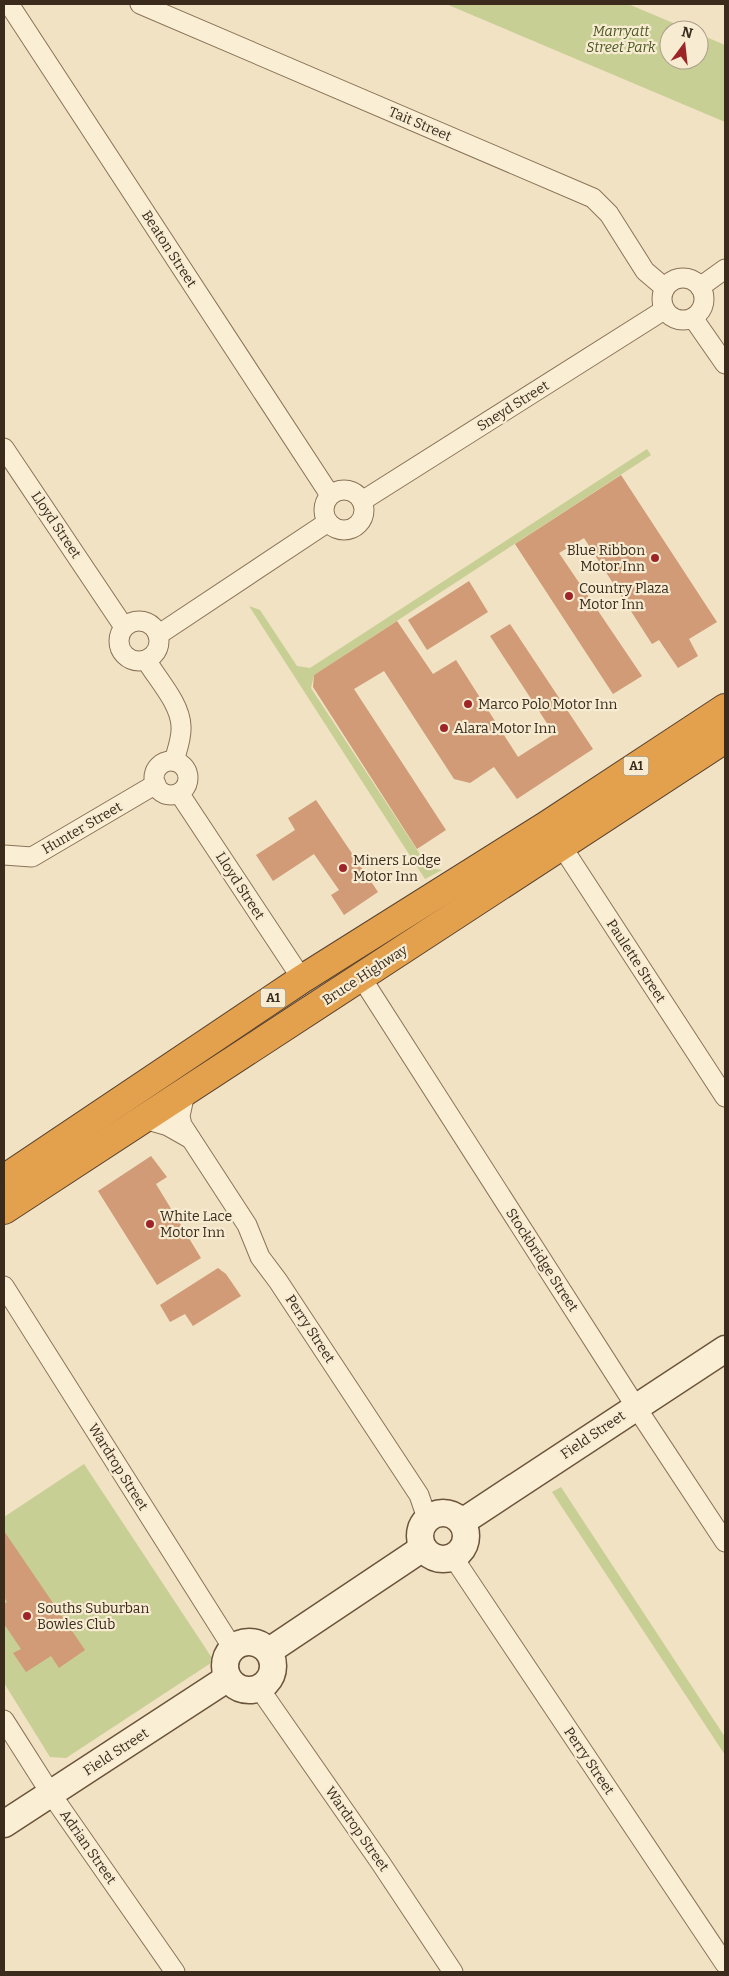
<svg xmlns="http://www.w3.org/2000/svg" width="729" height="1976" font-family="Bitter,serif">
  <style>
    .green { fill: #c8cf95 }
    .building { fill: #d09b76 }
    .lines { fill: none; stroke-linecap: round; stroke-linejoin: round }
    .street-casing { stroke: #8b7358; stroke-width: 21 }
    .secondary-casing { stroke: #6c543b; stroke-width: 29 }
    .highway-casing { stroke: #58412d; stroke-width: 30 }
    .street { stroke: #faefd5; stroke-width: 19 }
    .secondary { stroke: #faefd5; stroke-width: 26 }
    .highway { stroke: #e3a14e; stroke-width: 28 }
    .poi-dot { fill: #9d2527; stroke: #f7ecd2; stroke-width: 2 }
    .labels { text-anchor: middle; dominant-baseline: central; stroke-width: 4.5; stroke-linejoin: round; paint-order: stroke }
    .shield { fill: #f7ecd2; stroke: #736553; stroke-width: 1 }
    .shield-label { font-size: 12px; font-weight: bold; fill: #3a2b1d }
    .park-label { font-size: 14px; font-style: italic; fill: #4a5723; stroke: #f7ecd2 }
    .street-label { font-size: 14px; fill: #3a2b1d; stroke: #f7ecd2 }
    .poi-label { font-size: 14px; fill: #3a2b1d; stroke: #f7ecd2; text-anchor: start }
  </style>
  <rect width="100%" height="100%" fill="#f0e2c2"/>
  <g class="green">
    <polygon points="446,4 628,4 690,30 669,30 669,60 699,60 699,34 725,45 725,122"/>
    <polygon points="647,449 651,455 314,675 311,688 429,868 442,870 425,879 249,606 260,610 297,666 310,668"/>
    <polygon points="84,1464 214,1661 66,1758 50,1757 4,1683 4,1517"/>
    <polygon points="561,1487 725,1737 725,1755 552,1492"/>
  </g>
  <g class="building">
    <polygon points="621,475 717,622 689,639 698,656 678,668 659,640 652,644 584,538 559,553 642,676 613,694 515,544"/>
    <polygon points="469,581 488,612 427,650 408,620"/>
    <polygon points="397,621 433,674 456,660 518,757 554,734 490,636 510,624 593,749 517,799 494,767 470,783 454,779 384,671 354,689 446,830 417,849 313,687 314,675"/>
    <polygon points="316,800 378,892 344,915 331,895 339,890 314,854 273,881 256,855 295,830 288,818"/>
    <polygon points="151,1156 167,1177 156,1184 201,1258 157,1285 98,1191"/>
    <polygon points="218,1268 226,1274 241,1296 193,1326 185,1314 170,1322 160,1305"/>
    <polygon points="4,1531 85,1650 59,1668 51,1656 26,1672 13,1653 21,1649 4,1624 4,1604 7,1602 4,1597"/>
  </g>
  <g class="lines">
    <defs>
      <g id="street">
        <polyline points="9,4 330,495"/>
        <polyline points="140,4 593,198 609,214 645,271 665,288"/>
        <circle cx="683" cy="299" r="21"/>
        <polyline points="700,287 725,269"/>
        <polyline points="693,318 725,364"/>
        <polyline points="4,448 124,627"/>
        <circle cx="344" cy="510" r="20"/>
        <polyline points="362,501 664,310"/>
        <circle cx="139" cy="641" r="20"/>
        <polyline points="158,635 328,522"/>
        <path d="M 146,660 C 158,680 180,703 181,726 C 182,738 177,750 174,761"/>
        <circle cx="171" cy="778" r="17"/>
        <polyline points="179,793 302,979"/>
        <polyline points="555,836 725,1097"/>
        <polyline points="4,855 32,857 156,784"/>
        <polyline points="361,977 636,1407 725,1542"/>
        <polyline points="185,1093 180,1116 182,1125 247,1225 260,1257 278,1281 419,1495 427,1518"/>
        <polyline points="144,1119 168,1126 191,1139"/>
        <polyline points="4,1286 232,1647"/>
        <polyline points="453,1557 725,1964"/>
        <polyline points="259,1688 380,1862 453,1972"/>
        <polyline points="4,1720 51,1794 175,1972"/>
      </g>
      <g id="secondary">
        <circle cx="443" cy="1536" r="23"/>
        <polyline points="462,1522 725,1349"/>
        <circle cx="249" cy="1666" r="24"/>
        <polyline points="269,1651 423,1548"/>
        <polyline points="4,1824 228,1678"/>
      </g>
      <g id="highway">
        <polyline points="4,1179 302,979 547,825 725,708"/>
        <polyline points="4,1210 725,739"/>
      </g>
    </defs>
    <use href="#street" class="street-casing"/>
    <use href="#secondary" class="secondary-casing"/>
    <use href="#highway" class="highway-casing"/>
    <use href="#street" class="street"/>
    <use href="#secondary" class="secondary"/>
    <use href="#highway" class="highway"/>
  </g>
  <g class="poi-dot">
    <circle cx="655" cy="558" r="5"/>
    <circle cx="569" cy="596" r="5"/>
    <circle cx="468" cy="704" r="5"/>
    <circle cx="444" cy="728" r="5"/>
    <circle cx="343" cy="868" r="5"/>
    <circle cx="150" cy="1224" r="5"/>
    <circle cx="27" cy="1616" r="5"/>
  </g>
  <g class="labels">
    <g class="shield">
      <rect x="623.5" y="756.5" width="25" height="19" rx="4"/>
      <rect x="260.5" y="988.5" width="25" height="19" rx="4"/>
    </g>
    <g class="shield-label">
      <text x="636" y="766">A1</text>
      <text x="273" y="998">A1</text>
    </g>
    <g class="park-label">
      <text x="621" y="31">Marryatt<tspan x="621" dy="16">Street Park</tspan></text>
    </g>
    <g class="street-label">
      <text transform="translate(420 124) rotate(23)">Tait Street</text>
      <text transform="translate(169 249) rotate(57)">Beaton Street</text>
      <text transform="translate(513 406) rotate(-32)">Sneyd Street</text>
      <text transform="translate(56 525) rotate(56)">Lloyd Street</text>
      <text transform="translate(82 828) rotate(-30)">Hunter Street</text>
      <text transform="translate(240 886) rotate(57)">Lloyd Street</text>
      <text transform="translate(636 961) rotate(57)">Paulette Street</text>
      <text transform="translate(365 975) rotate(-33)">Bruce Highway</text>
      <text transform="translate(542 1260) rotate(57)">Stockbridge Street</text>
      <text transform="translate(310 1329) rotate(57)">Perry Street</text>
      <text transform="translate(593 1435) rotate(-34)">Field Street</text>
      <text transform="translate(118 1467) rotate(58)">Wardrop Street</text>
      <text transform="translate(116 1752) rotate(-33)">Field Street</text>
      <text transform="translate(589 1761) rotate(56)">Perry Street</text>
      <text transform="translate(357 1829) rotate(55)">Wardrop Street</text>
      <text transform="translate(88 1847) rotate(55)">Adrian Street</text>
    </g>
    <g class="poi-label">
      <text x="645" y="550" text-anchor="end">Blue Ribbon<tspan x="645" dy="16">Motor Inn</tspan></text>
      <text x="579" y="588">Country Plaza<tspan x="579" dy="16">Motor Inn</tspan></text>
      <text x="478" y="704">Marco Polo Motor Inn</text>
      <text x="454" y="728">Alara Motor Inn</text>
      <text x="353" y="860">Miners Lodge<tspan x="353" dy="16">Motor Inn</tspan></text>
      <text x="160" y="1216">White Lace<tspan x="160" dy="16">Motor Inn</tspan></text>
      <text x="37" y="1608">Souths Suburban<tspan x="37" dy="16">Bowles Club</tspan></text>
    </g>
  </g>
  <rect width="729" height="1976" fill="none" stroke="#3a2b1d" stroke-width="10"/>
  <g transform="translate(684 45) rotate(15)"><circle r="24" fill="#f7ecd2" stroke="#ab9f8a"/>
  <path d="M0-4L9 19L0 12L-9 19Z" fill="#9d2527"/>
  <text y="-8" font-size="14" font-weight="bold" text-anchor="middle" fill="#3a2b1d">N</text>
  </g>
</svg>
